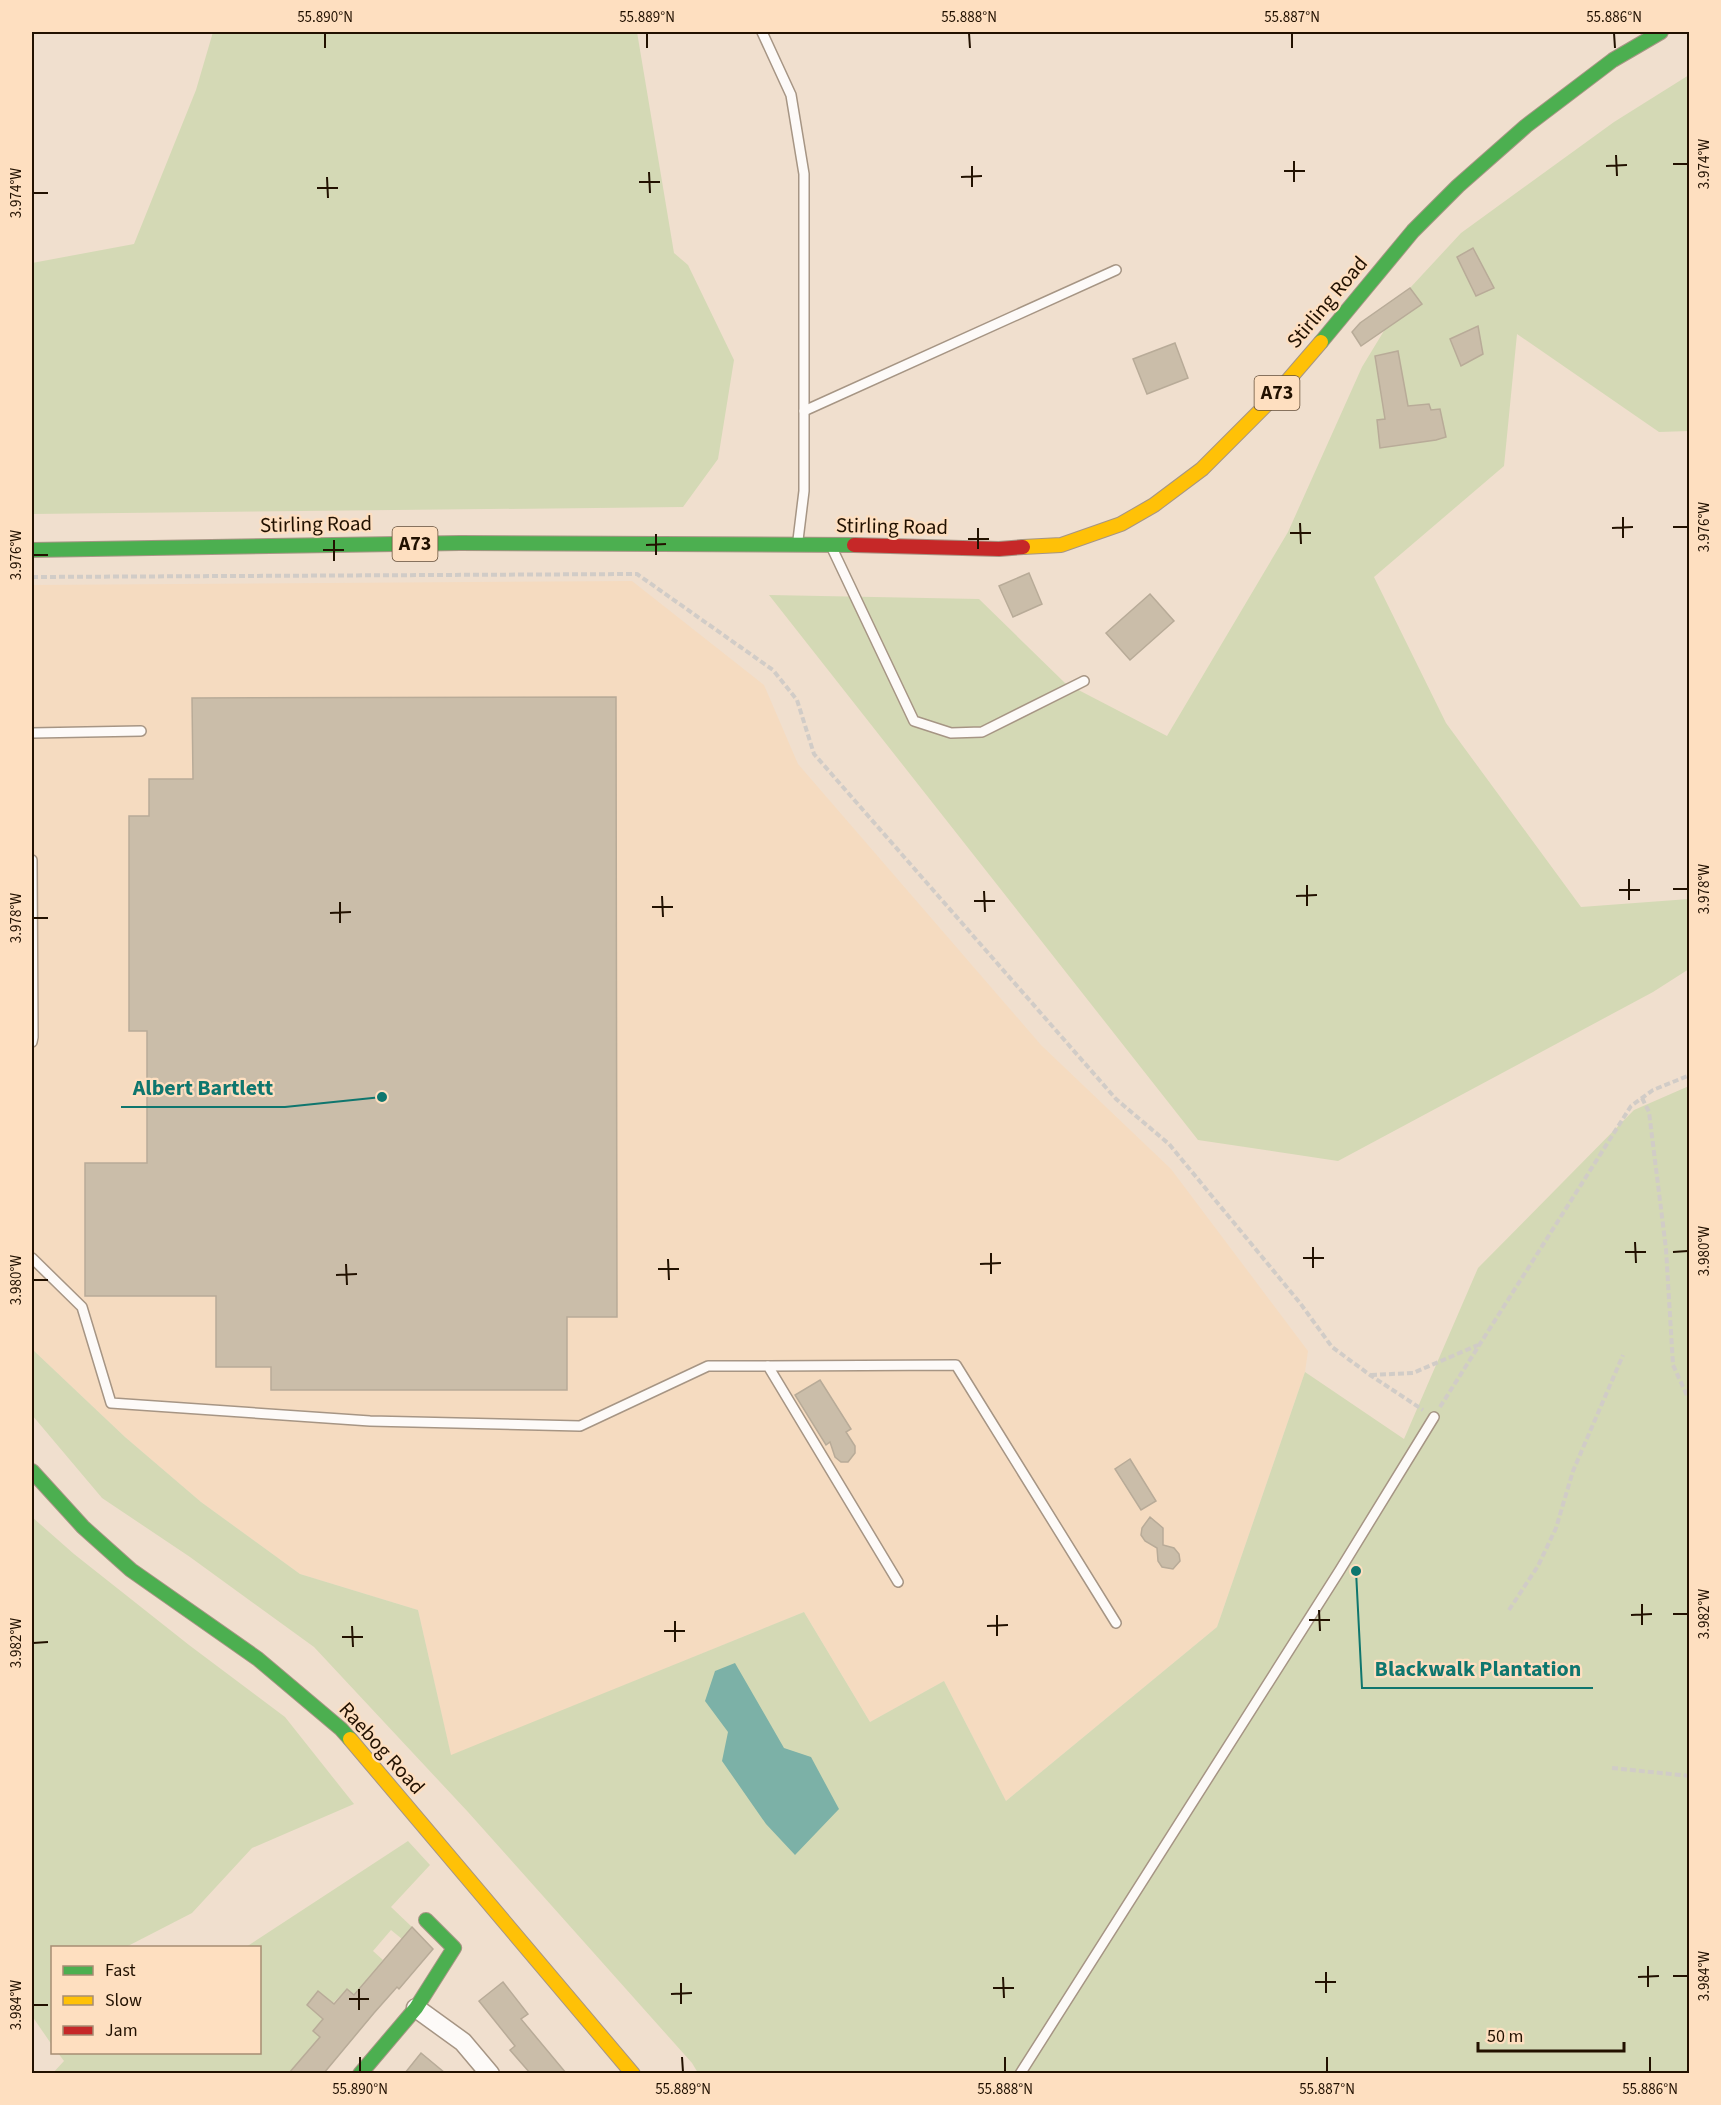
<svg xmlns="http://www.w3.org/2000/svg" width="1721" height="2105" font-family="'Source Sans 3',sans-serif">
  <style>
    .built { fill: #f5dbc0 }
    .green { fill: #d4d9b5 }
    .water { fill: #7cb1a7 }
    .building { fill: #cabda9; stroke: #b8ab98; stroke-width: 1.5 }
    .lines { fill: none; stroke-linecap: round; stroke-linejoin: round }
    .lane-casing { stroke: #a69584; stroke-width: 12 }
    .street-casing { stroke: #a69584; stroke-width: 21 }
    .fast-casing { stroke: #a69584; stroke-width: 16 }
    .slow-casing { stroke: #a69584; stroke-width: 16 }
    .jam-casing { stroke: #a69584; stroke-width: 16 }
    .path { stroke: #d1ccc7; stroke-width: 4; stroke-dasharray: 6 3; stroke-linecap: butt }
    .lane { stroke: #fdfaf8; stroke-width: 9 }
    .street { stroke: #fdfaf8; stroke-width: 18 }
    .fast { stroke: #4caf50; stroke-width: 14 }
    .slow { stroke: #ffc107; stroke-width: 14 }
    .jam { stroke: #c62828; stroke-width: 14 }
    .ticks { fill: none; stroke: #210; stroke-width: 2 }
    .labels { text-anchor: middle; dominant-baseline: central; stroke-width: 4.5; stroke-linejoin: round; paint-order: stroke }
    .shield { fill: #fedfc0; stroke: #644f3a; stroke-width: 1.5 }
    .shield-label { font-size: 20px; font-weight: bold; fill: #210 }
    .street-label { font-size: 21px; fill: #210; stroke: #fedfc0 }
    .leader { fill: none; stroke: #0f766e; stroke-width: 2 }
    .callout-dot { fill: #0f766e; stroke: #fedfc0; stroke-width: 2 }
    .callout-label { font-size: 22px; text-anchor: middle; font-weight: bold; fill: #0f766e; stroke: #fedfc0; stroke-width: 4.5; stroke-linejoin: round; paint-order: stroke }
    .neatline { fill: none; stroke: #210; stroke-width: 2 }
    .ticks-label { font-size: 15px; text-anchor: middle; fill: #210 }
  </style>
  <rect width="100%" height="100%" fill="#f0dfce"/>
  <polygon class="built" points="632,581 764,685 798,764 1041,1045 1171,1169 1308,1351 1305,1372 1217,1627 1006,1801 944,1681 870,1722 804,1612 451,1756 418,1610 300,1574 201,1502 125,1437 32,1349 32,585"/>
  <g class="green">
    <polygon points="213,32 637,32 674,253 688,265 734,360 718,459 683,507 32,514 32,263 134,244 196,90"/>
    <polygon points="1689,75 1689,431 1659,432 1517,334 1504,466 1374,577 1446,723 1581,907 1689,899 1689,969 1653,992 1338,1161 1198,1140 769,595 979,599 1065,683 1167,736 1288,532 1362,367 1410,288 1461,233 1614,122"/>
    <polygon points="1689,1086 1689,2073 698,2073 692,2063 468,1812 314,1647 190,1557 102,1498 32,1415 32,1349 125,1437 201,1502 300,1574 418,1610 451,1755 804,1612 870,1722 944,1681 1006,1801 1217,1627 1305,1372 1404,1439 1478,1268 1634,1110"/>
    <polygon points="32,1517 74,1554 189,1645 285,1717 354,1804 252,1848 192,1913 126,1947 52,1948 52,2045 32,2016"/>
    <polygon points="408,1841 430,1865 391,1907 412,1927 402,1939 391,1930 373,1951 383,1960 354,1995 347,1989 333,2003 318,1991 307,2005 323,2019 313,2031 320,2037 289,2073 52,2074 64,2061 58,2053 260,2052 260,1948 246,1947"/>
  </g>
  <polygon class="water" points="735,1663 784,1748 811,1757 839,1809 795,1855 766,1824 722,1761 728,1732 705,1701 715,1671"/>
  <g class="building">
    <polygon points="1473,248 1494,288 1476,296 1457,257"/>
    <polygon points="1410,288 1422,304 1361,346 1352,332 1360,323"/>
    <polygon points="1478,326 1483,354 1461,366 1450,339"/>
    <polygon points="1175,343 1188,378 1147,394 1133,359"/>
    <polygon points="1398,351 1408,406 1429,404 1431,410 1440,409 1446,437 1436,440 1380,448 1377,420 1385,419 1375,356"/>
    <polygon points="1029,573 1042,604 1013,617 999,586"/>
    <polygon points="1150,594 1174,621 1130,660 1106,633"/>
    <polygon points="616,697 617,1317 567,1317 567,1390 271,1390 271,1367 216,1367 216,1296 85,1296 85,1163 147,1163 147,1031 129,1031 129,816 149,816 149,779 193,779 192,698"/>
    <polygon points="820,1380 851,1429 846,1432 855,1446 855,1453 848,1462 841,1462 835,1457 830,1442 826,1445 795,1395"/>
    <polygon points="1130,1459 1156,1501 1141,1510 1115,1469"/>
    <polygon points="1150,1517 1163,1528 1163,1545 1174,1548 1179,1554 1180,1561 1173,1569 1162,1567 1158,1561 1157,1548 1145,1541 1141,1535 1142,1528"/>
    <polygon points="412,1927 433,1949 399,1989 397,1987 374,2013 324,2073 289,2073 320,2037 313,2031 323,2019 307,2005 318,1991 334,2004 347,1989 354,1995"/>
    <polygon points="503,1982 528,2014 521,2019 566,2073 530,2073 510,2050 515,2046 479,2001"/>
    <polygon points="421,2053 445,2073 405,2073"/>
  </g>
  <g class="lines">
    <defs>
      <g id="lane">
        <polyline points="762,32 791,95 804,174 804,491 798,540"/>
        <polyline points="804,411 1116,270"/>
        <polyline points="832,548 914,721 951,733 982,732 1084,681"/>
        <polyline points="32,733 141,731"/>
        <polyline points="32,860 33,1037 32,1042"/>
        <polyline points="32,1258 82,1307 111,1403 370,1421 580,1426 708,1366 768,1366 898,1582"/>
        <polyline points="768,1366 956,1365 1116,1623"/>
        <polyline points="1020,2074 1340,1570 1434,1417"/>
      </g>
      <polyline id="street" points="416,2008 463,2042 490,2074"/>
      <g id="fast">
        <polyline points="1321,342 1413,231 1458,186 1526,126 1613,60 1661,32"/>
        <polyline points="32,550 460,543 854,545"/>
        <polyline points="32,1471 83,1527 131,1570 258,1659 341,1729 350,1739"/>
        <polyline points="360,2074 416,2008 454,1948 426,1920"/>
      </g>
      <g id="slow">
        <polyline points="1023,547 1061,545 1121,524 1154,505 1202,469 1272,399 1321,342"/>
        <polyline points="350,1739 633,2074"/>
      </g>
      <polyline id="jam" points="854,545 999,549 1023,547"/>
    </defs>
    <use href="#lane" class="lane-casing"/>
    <use href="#street" class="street-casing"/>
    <use href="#fast" class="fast-casing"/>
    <use href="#slow" class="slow-casing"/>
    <use href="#jam" class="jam-casing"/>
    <g class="path">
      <polyline points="32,577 637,574 773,670 797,700 814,754 1116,1099 1169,1144 1300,1303 1332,1347 1370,1375 1423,1410"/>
      <polyline points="1642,1098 1649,1112 1666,1249 1673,1365 1690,1402"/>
      <polyline points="1371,1375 1413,1373 1478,1345"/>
      <polyline points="1440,1407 1631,1106 1653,1090 1690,1075"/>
      <polyline points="1509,1610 1538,1566 1556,1528 1573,1471 1623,1355"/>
      <polyline points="1612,1768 1690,1776"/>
    </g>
    <use href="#lane" class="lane"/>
    <use href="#street" class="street"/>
    <use href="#fast" class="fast"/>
    <use href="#slow" class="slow"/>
    <use href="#jam" class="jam"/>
  </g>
  <path class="ticks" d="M 325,33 L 325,48M 647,33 L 647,48M 969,33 L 970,48M 1292,33 L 1292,48M 1614,33 L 1615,48M 1616,155 L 1617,176M 1294,161 L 1294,182M 1673,164 L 1688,164M 972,166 L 972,187M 1606,166 L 1627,165M 1284,171 L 1305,171M 649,172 L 650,193M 327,177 L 328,198M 961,177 L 982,176M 639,182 L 660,182M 317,188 L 338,188M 33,193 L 48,193M 1623,517 L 1623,538M 1300,523 L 1301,544M 1673,527 L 1688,527M 978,528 L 978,549M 1612,528 L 1633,527M 1290,533 L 1311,533M 656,534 L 656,555M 968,539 L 989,539M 334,540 L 334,561M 646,545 L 666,544M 323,550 L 344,550M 33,555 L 48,555M 1629,879 L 1629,900M 1307,885 L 1307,906M 1673,889 L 1688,889M 1619,890 L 1640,890M 984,891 L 985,912M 662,896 L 663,917M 1296,896 L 1317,895M 974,901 L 995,901M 340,902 L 340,923M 652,907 L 673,907M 330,913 L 351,912M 33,918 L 48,918M 1635,1242 L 1636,1263M 1313,1247 L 1313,1268M 1625,1252 L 1646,1252M 1673,1252 L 1688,1251M 991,1253 L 991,1274M 1303,1258 L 1324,1258M 668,1259 L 669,1280M 346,1264 L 347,1285M 980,1264 L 1001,1263M 658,1269 L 679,1269M 336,1275 L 357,1274M 33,1280 L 48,1280M 1642,1604 L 1642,1625M 1319,1610 L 1320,1631M 1673,1614 L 1688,1614M 997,1615 L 997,1636M 1631,1615 L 1652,1614M 1309,1620 L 1330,1620M 675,1621 L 675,1642M 352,1626 L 353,1647M 987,1626 L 1008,1625M 664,1631 L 685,1631M 342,1637 L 363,1637M 33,1643 L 48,1642M 1648,1966 L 1648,1987M 1326,1972 L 1326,1993M 1673,1976 L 1688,1976M 1003,1977 L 1004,1998M 1638,1977 L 1659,1976M 1315,1982 L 1336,1982M 681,1983 L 681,2004M 993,1988 L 1014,1988M 359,1989 L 359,2010M 671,1994 L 692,1993M 349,1999 L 369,1999M 33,2005 L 48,2005M 360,2057 L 360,2072M 682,2057 L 683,2072M 1005,2057 L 1005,2072M 1327,2057 L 1327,2072M 1650,2057 L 1650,2072"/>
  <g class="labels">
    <g class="shield">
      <rect x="1254.5" y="376" width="45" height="34" rx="4.5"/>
      <rect x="392.5" y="527" width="45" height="34" rx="4.5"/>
    </g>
    <g class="shield-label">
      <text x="1277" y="393">A73</text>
      <text x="415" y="544">A73</text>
    </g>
    <g class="street-label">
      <text transform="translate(1327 302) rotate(-50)">Stirling Road</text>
      <text transform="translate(316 524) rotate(-1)">Stirling Road</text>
      <text transform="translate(892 526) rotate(1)">Stirling Road</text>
      <text transform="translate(382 1748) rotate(48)">Raebog Road</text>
    </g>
  </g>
  <path class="leader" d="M382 1097L285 1107H121M1356 1571L1362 1688H1593"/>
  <g class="callout-dot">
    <circle cx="382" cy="1097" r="6"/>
    <circle cx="1356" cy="1571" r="6"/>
  </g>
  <g class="callout-label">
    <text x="203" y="1095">Albert Bartlett</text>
    <text x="1478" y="1676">Blackwalk Plantation</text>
  </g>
  <rect width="1721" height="2105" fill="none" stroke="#fedfc0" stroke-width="66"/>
  <rect x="51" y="1946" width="210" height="108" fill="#fedfc0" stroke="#a68d73" stroke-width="1.5"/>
  <rect x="63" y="1966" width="30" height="9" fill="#4caf50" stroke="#a68d73" stroke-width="1.5"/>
  <text x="105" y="1976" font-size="18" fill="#221100">Fast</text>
  <rect x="63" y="1996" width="30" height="9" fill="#ffc107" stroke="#a68d73" stroke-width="1.5"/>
  <text x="105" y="2006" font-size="18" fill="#221100">Slow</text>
  <rect x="63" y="2026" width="30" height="9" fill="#c62828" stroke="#a68d73" stroke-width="1.5"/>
  <text x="105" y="2036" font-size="18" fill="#221100">Jam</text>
  <path d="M1478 2042v9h146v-9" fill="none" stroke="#221100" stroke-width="3"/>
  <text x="1487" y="2042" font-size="18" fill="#221100" stroke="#fedfc0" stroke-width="4.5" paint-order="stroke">50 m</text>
  <rect x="33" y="33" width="1655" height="2039" class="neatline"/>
  <g class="ticks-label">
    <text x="325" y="22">55.890°N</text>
    <text x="647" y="22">55.889°N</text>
    <text x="969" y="22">55.888°N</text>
    <text x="1292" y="22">55.887°N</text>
    <text x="1614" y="22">55.886°N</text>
    <text transform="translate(1704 164) rotate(-90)" y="5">3.974°W</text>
    <text transform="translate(16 193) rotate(-90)" y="5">3.974°W</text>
    <text transform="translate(1704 527) rotate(-90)" y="5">3.976°W</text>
    <text transform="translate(16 555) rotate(-90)" y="5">3.976°W</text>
    <text transform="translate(1704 889) rotate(-90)" y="5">3.978°W</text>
    <text transform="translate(16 918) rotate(-90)" y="5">3.978°W</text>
    <text transform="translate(1704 1251) rotate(-90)" y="5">3.980°W</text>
    <text transform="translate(16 1280) rotate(-90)" y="5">3.980°W</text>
    <text transform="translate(1704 1614) rotate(-90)" y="5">3.982°W</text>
    <text transform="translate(16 1643) rotate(-90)" y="5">3.982°W</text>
    <text transform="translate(1704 1976) rotate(-90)" y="5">3.984°W</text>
    <text transform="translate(16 2005) rotate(-90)" y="5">3.984°W</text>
    <text x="360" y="2094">55.890°N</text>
    <text x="683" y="2094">55.889°N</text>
    <text x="1005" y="2094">55.888°N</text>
    <text x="1327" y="2094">55.887°N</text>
    <text x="1650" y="2094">55.886°N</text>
  </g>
</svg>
